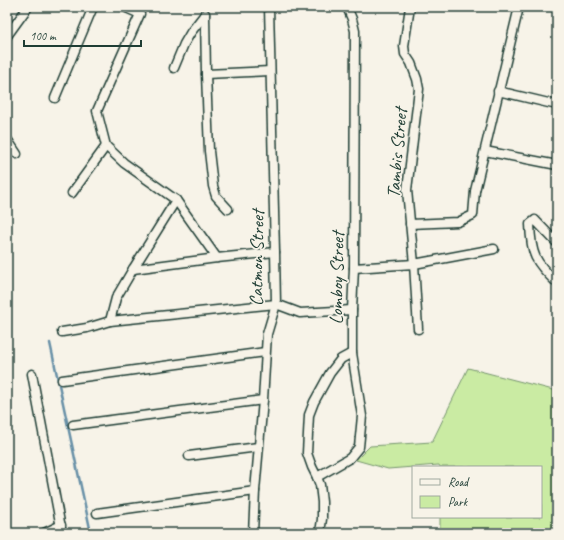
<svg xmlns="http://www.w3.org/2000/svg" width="564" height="540" font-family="Caveat,sans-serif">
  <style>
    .green { fill: #caeba3; stroke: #74946c }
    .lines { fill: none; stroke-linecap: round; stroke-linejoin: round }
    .stream { stroke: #6790a7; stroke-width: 2.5 }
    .minor-casing { stroke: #1f3d34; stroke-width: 11 }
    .minor { stroke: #f7f3e8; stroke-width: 8 }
    .labels { text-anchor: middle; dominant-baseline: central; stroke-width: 3.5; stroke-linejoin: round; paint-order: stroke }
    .street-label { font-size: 19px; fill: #1f3d34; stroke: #f7f3e8 }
  </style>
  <rect width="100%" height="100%" fill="#f7f3e8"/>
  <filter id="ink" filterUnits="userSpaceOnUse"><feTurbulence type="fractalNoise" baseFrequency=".025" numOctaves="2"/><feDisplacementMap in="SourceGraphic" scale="8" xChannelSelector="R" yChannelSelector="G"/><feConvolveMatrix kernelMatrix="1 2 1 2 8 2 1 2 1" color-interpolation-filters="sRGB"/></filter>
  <g filter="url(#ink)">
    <polygon class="green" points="468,368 557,391 557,533 440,533 440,517 541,517 541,467 440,467 439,465 388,469 356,460 370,446 432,442"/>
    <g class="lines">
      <polyline class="stream" points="50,343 91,533"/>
      <defs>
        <g id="minor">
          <polyline points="124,7 140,14 97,111 106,146 124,163 176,200 217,258"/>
          <polyline points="410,7 404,46 405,54 411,63 417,79 419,89 407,190 414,264 418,329"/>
          <polyline points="205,14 206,74 209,151 213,186 216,196 228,209"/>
          <polyline points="7,36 28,7"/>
          <polyline points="174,68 184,44 191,32 205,14"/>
          <polyline points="206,74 270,71"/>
          <polyline points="498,91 557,105"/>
          <polyline points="55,98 93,7"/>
          <polyline points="7,139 17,154"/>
          <polyline points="485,151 557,165"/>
          <polyline points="72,193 106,146"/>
          <polyline points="410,224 458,222 473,215 475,191 519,7"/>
          <path d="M 557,243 L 535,220 L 530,224 C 531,255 535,262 557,283"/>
          <polyline points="354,268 414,264 494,249"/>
          <polyline points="133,269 217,258 275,252"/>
          <polyline points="110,321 116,298 133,269 176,200"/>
          <polyline points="62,332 87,328 110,321 276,304 300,313 352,310"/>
          <polyline points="32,374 62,533"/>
          <polyline points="62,380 265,352"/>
          <polyline points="73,425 263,400"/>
          <polyline points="189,456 258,447"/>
          <polyline points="317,477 350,458 359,447 362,416 352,353 352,310 354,268 355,31 352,19 347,7"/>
          <polyline points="97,513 255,491"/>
          <polyline points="44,533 61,525"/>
          <polyline points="253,533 255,491 263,400 267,334 276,304 275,252 269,7"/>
          <polyline points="320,533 322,519 322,502 320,485 317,477 312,467 307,453 309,415 314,402 330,373 341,359 352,353"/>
        </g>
      </defs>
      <use href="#minor" class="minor-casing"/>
      <use href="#minor" class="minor"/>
    </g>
  </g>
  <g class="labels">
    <g class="street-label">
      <text transform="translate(397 153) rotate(-85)">Tambis Street</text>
      <text transform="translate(257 258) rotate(-89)">Catmon Street</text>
      <text transform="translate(337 278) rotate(-89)">Lomboy Street</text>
    </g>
  </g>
  <rect width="564" height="540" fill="none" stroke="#f7f3e8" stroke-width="24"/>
  <rect x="12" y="12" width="540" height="516" fill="none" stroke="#1f3d34" stroke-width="1.5" filter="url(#ink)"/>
  <rect x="412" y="466" width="130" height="52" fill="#f7f3e8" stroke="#a1aaa0"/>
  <rect x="420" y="479" width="20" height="6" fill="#f7f3e8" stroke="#a1aaa0"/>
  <text x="448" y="486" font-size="12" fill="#1f3d34">Road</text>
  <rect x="420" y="496" width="20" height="12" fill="#caeba3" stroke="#a1aaa0"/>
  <text x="448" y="506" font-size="12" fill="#1f3d34">Park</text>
  <path d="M24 40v6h117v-6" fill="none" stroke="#1f3d34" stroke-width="2"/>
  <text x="30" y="40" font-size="12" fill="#1f3d34" stroke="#f7f3e8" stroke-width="3" paint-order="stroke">100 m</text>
</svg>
